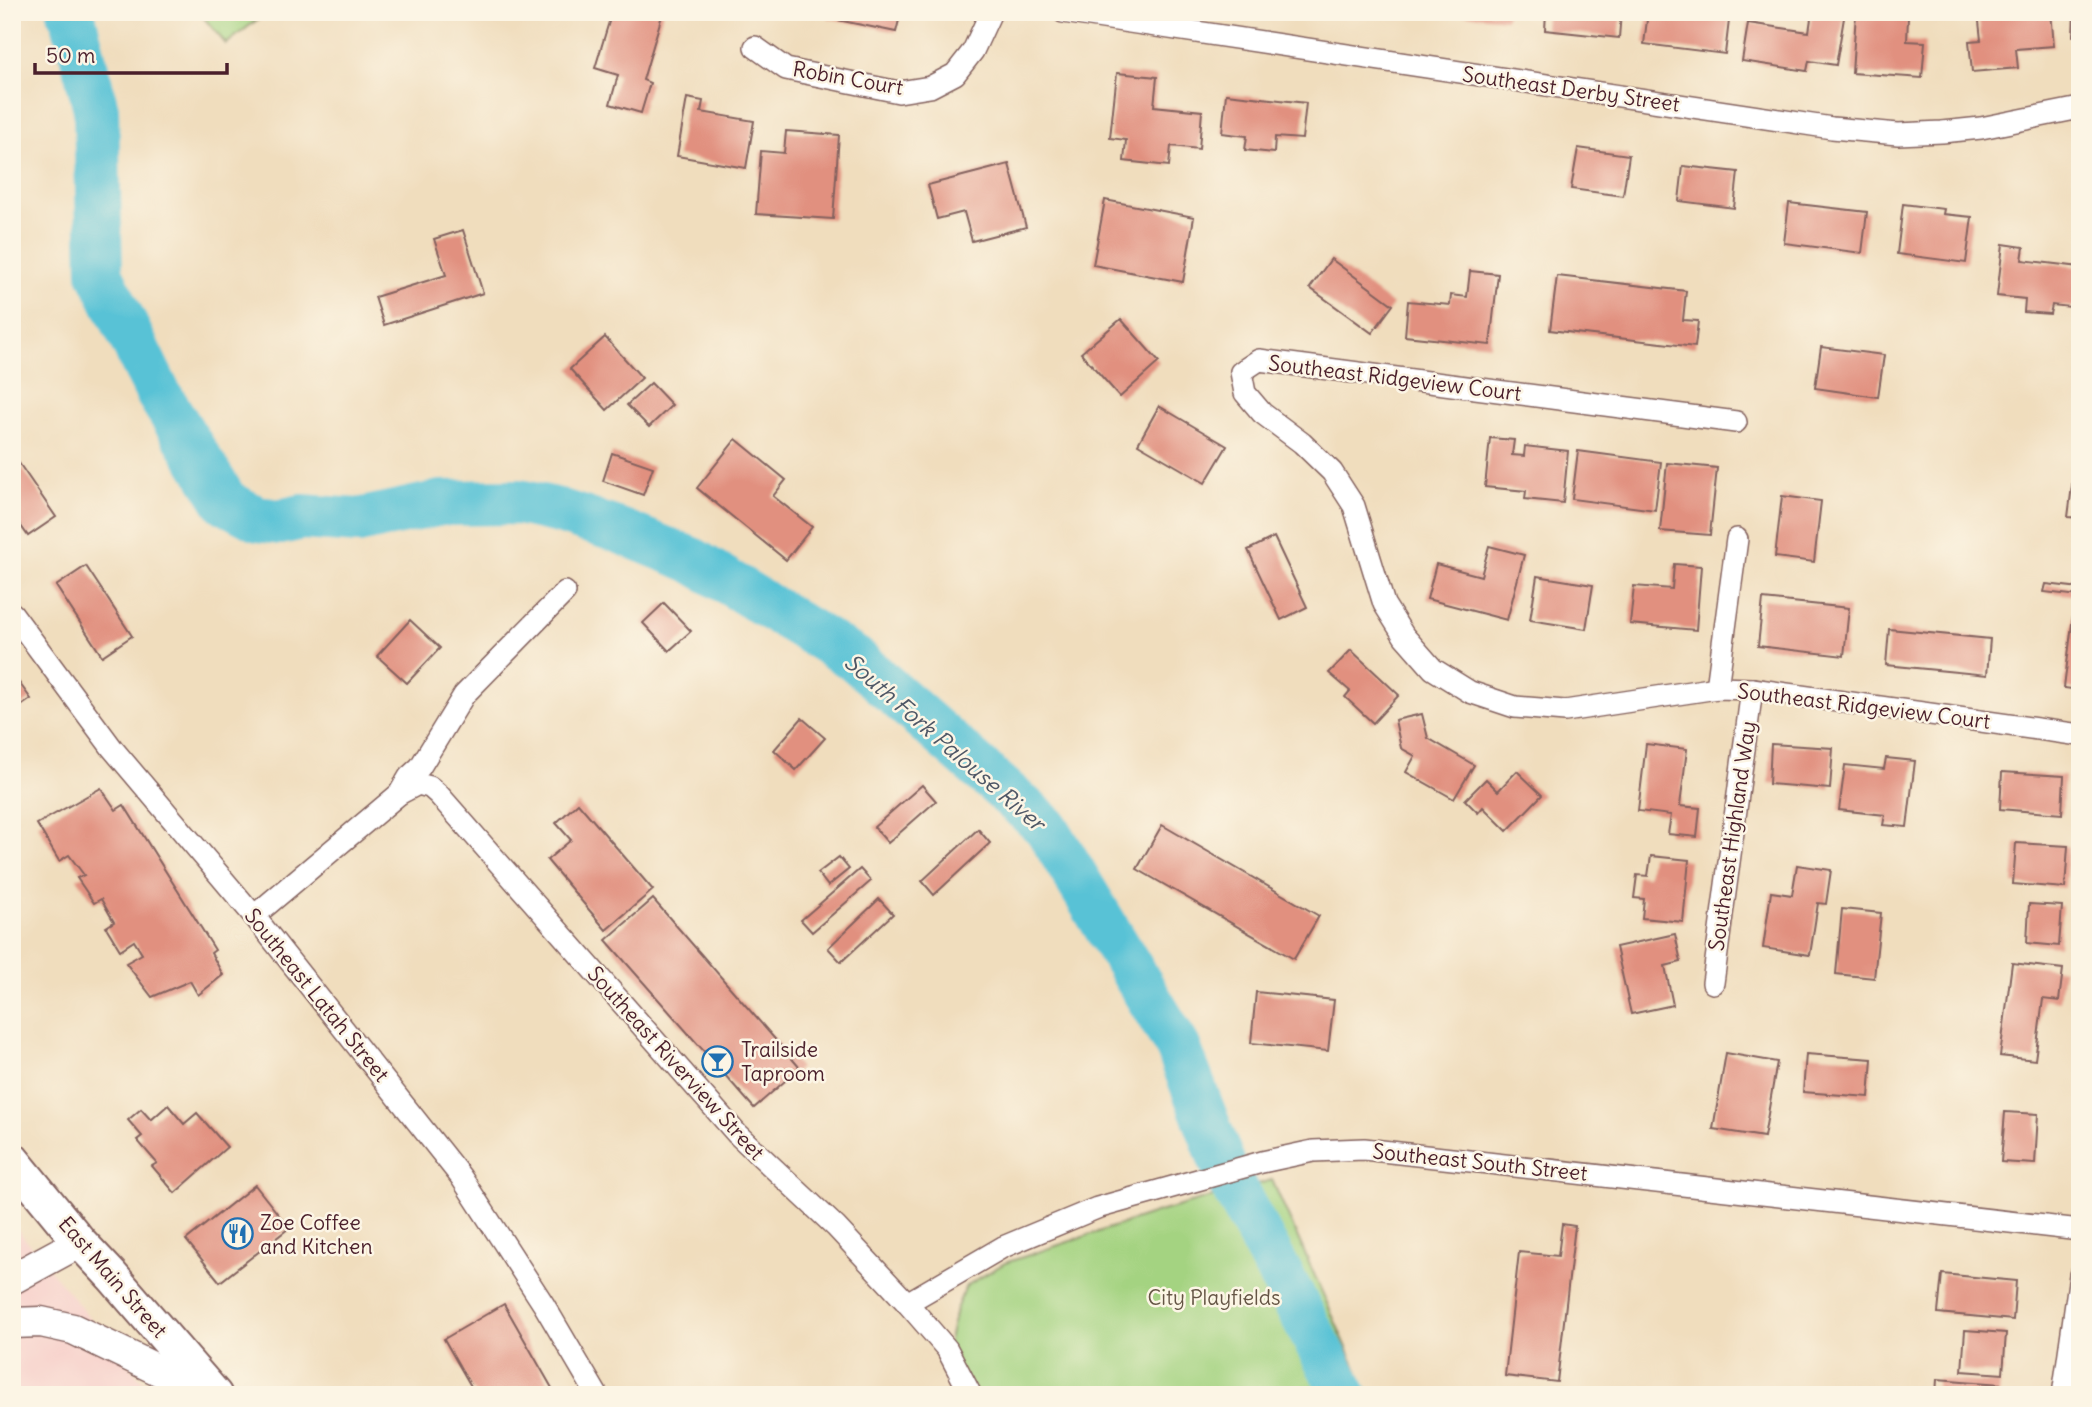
<svg xmlns="http://www.w3.org/2000/svg" width="2092" height="1407" font-family="Delius,sans-serif">
  <style>
    .built { fill: #f7d0cb }
    .green { fill: #a4d381; stroke: #777956; stroke-width: 2 }
    .lines { fill: none; stroke-linecap: round; stroke-linejoin: round }
    .river { stroke: #59c2d6; stroke-width: 46 }
    .building { fill: #e1907f }
    .street-casing { stroke: #84625e; stroke-width: 24 }
    .secondary-casing { stroke: #84625e; stroke-width: 33 }
    .primary-casing { stroke: #84625e; stroke-width: 37 }
    .street { stroke: #fff; stroke-width: 21 }
    .secondary { stroke: #fff; stroke-width: 30 }
    .primary { stroke: #fff; stroke-width: 33 }
    .labels { text-anchor: middle; dominant-baseline: central; stroke-width: 5; stroke-linejoin: round; paint-order: stroke }
    .street-label { font-size: 21px; fill: #4a1f2b; stroke: #fcf5e5 }
    .poi-label { font-size: 21px; fill: #4a1f2b; stroke: #fcf5e5; text-anchor: start }
    .park-label { font-size: 21px; fill: #655545; stroke: #fcf5e5 }
    .water-label { font-size: 23px; font-style: italic; fill: #4f5867; stroke: #fcf5e5 }
  </style>
  <rect width="100%" height="100%" fill="#fcf5e5"/>
  <filter id="ink" filterUnits="userSpaceOnUse"><feTurbulence type="fractalNoise" baseFrequency=".0143" numOctaves="2"/><feDisplacementMap in="SourceGraphic" scale="14" xChannelSelector="R" yChannelSelector="G"/><feConvolveMatrix kernelMatrix="1 2 1 2 8 2 1 2 1" color-interpolation-filters="sRGB"/></filter>
  <filter id="wash" filterUnits="userSpaceOnUse"><feTurbulence type="fractalNoise" baseFrequency=".00686" numOctaves="4" result="noise"/><feDisplacementMap in="SourceGraphic" scale="28" xChannelSelector="R" yChannelSelector="G"/><feGaussianBlur stdDeviation="1.57" result="paint"/><feColorMatrix in="noise" values="0 0 0 0 0 0 0 0 0 0 0 0 0 0 0 0 0 1.4 0 .05"/><feComposite in="paint" operator="in"/></filter>
  <g filter="url(#wash)">
    <rect width="100%" height="100%" fill="#f0ddbd"/>
    <polygon class="built" points="12,1223 133,1371 156,1395 12,1395"/>
    <g class="green">
      <polygon points="199,12 267,12 226,44"/>
      <polygon points="1272,1180 1368,1395 971,1395 947,1349 956,1309 966,1286 1005,1263 1155,1213"/>
    </g>
    <g class="lines">
      <polyline class="river" points="70,12 73,17 96,109 100,273 158,393 226,502 258,519 280,522 302,517 358,521 441,503 519,502 559,511 620,531 692,560 855,659 1046,827 1178,1047 1226,1173 1345,1395"/>
    </g>
    <g id="blocks">
      <g class="building">
        <polygon points="612,12 663,12 643,80 650,83 641,113 610,104 618,75 595,68"/>
        <polygon points="830,12 901,12 896,32 828,18"/>
        <polygon points="1458,12 1507,12 1506,19 1458,14"/>
        <polygon points="1546,12 1621,12 1619,38 1545,30"/>
        <polygon points="1648,12 1730,12 1725,54 1644,44"/>
        <polygon points="1812,12 1845,12 1836,65 1809,61 1807,71 1742,61 1748,23 1809,32"/>
        <polygon points="1978,12 2051,12 2054,46 2016,49 2018,68 1972,72 1969,41 1981,40"/>
        <polygon points="2074,12 2080,12 2080,37 2073,36"/>
        <polygon points="1856,13 1908,17 1907,41 1925,42 1922,78 1852,73"/>
        <polygon points="1117,73 1157,77 1154,106 1202,111 1199,149 1171,146 1169,166 1124,161 1126,140 1110,138"/>
        <polygon points="1226,94 1306,103 1302,139 1275,137 1274,153 1245,150 1247,136 1222,133"/>
        <polygon points="687,98 703,101 701,112 754,121 746,168 677,156"/>
        <polygon points="786,131 839,135 833,219 756,214 761,151 784,153"/>
        <polygon points="1578,148 1629,155 1623,196 1571,189"/>
        <polygon points="1009,164 1026,227 972,241 964,212 937,219 928,185"/>
        <polygon points="1683,166 1738,172 1734,208 1679,201"/>
        <polygon points="1105,200 1194,217 1183,282 1093,265"/>
        <polygon points="1789,203 1867,212 1862,253 1784,243"/>
        <polygon points="1903,204 1944,209 1943,214 1972,217 1966,263 1897,254"/>
        <polygon points="463,230 483,293 384,325 375,297 446,275 434,239"/>
        <polygon points="2003,244 2024,247 2022,260 2080,267 2080,308 2052,305 2050,314 2024,312 2025,299 1997,296"/>
        <polygon points="1331,259 1393,305 1372,333 1310,288"/>
        <polygon points="1470,271 1498,274 1490,345 1405,336 1408,301 1450,305 1451,295 1467,297"/>
        <polygon points="1557,276 1686,291 1683,320 1698,321 1695,347 1550,330"/>
        <polygon points="1121,319 1159,362 1120,397 1081,353"/>
        <polygon points="605,337 642,378 607,410 570,369"/>
        <polygon points="1821,347 1884,355 1878,397 1815,388"/>
        <polygon points="651,383 672,405 649,427 627,405"/>
        <polygon points="1159,406 1227,446 1205,483 1138,444"/>
        <polygon points="1490,438 1514,440 1512,455 1524,456 1525,446 1568,451 1563,503 1525,499 1526,491 1485,487"/>
        <polygon points="736,439 786,480 773,496 812,527 786,560 697,488"/>
        <polygon points="1578,451 1661,462 1655,510 1572,499"/>
        <polygon points="12,453 56,517 28,536 12,513"/>
        <polygon points="612,453 653,467 643,495 603,481"/>
        <polygon points="1667,463 1717,468 1710,535 1660,531"/>
        <polygon points="2074,470 2080,471 2080,518 2068,517"/>
        <polygon points="1782,496 1821,501 1814,562 1775,557"/>
        <polygon points="1274,537 1307,607 1281,620 1248,550"/>
        <polygon points="1489,546 1524,555 1507,620 1427,599 1436,564 1481,576"/>
        <polygon points="1674,564 1701,566 1696,630 1630,624 1634,586 1672,589"/>
        <polygon points="86,566 132,636 102,656 56,586"/>
        <polygon points="1537,576 1593,585 1586,629 1530,620"/>
        <polygon points="2046,584 2080,588 2079,596 2044,592"/>
        <polygon points="1763,599 1849,608 1844,656 1758,646"/>
        <polygon points="664,603 691,631 669,651 643,623"/>
        <polygon points="2073,616 2080,617 2080,690 2064,688"/>
        <polygon points="410,620 440,648 407,683 377,656"/>
        <polygon points="1889,629 1990,639 1987,675 1886,665"/>
        <polygon points="1351,650 1399,695 1373,723 1345,697 1350,691 1329,673"/>
        <polygon points="12,673 31,699 12,712"/>
        <polygon points="1422,714 1428,738 1474,765 1454,799 1406,772 1415,756 1401,748 1395,720"/>
        <polygon points="802,718 825,738 796,770 774,750"/>
        <polygon points="1646,744 1687,749 1680,806 1700,808 1697,837 1668,834 1671,815 1638,811"/>
        <polygon points="1771,744 1833,748 1830,789 1769,784"/>
        <polygon points="1886,758 1915,761 1907,827 1883,825 1885,815 1839,810 1845,765 1884,769"/>
        <polygon points="1517,771 1542,795 1507,831 1483,807 1478,813 1465,800 1486,779 1498,791"/>
        <polygon points="2002,772 2064,776 2062,814 2000,809"/>
        <polygon points="922,785 936,801 888,843 874,827"/>
        <polygon points="101,788 116,810 124,805 215,950 211,953 223,975 198,995 190,981 152,997 126,963 142,954 134,941 120,950 106,927 114,922 101,899 94,903 77,878 84,875 69,855 59,861 37,824"/>
        <polygon points="578,803 653,890 606,930 547,860 571,840 556,823"/>
        <polygon points="1162,825 1319,916 1294,959 1137,869"/>
        <polygon points="978,829 990,843 934,895 922,881"/>
        <polygon points="2016,843 2068,846 2065,888 2013,884"/>
        <polygon points="1651,856 1689,860 1683,922 1642,918 1644,899 1634,898 1637,875 1648,876"/>
        <polygon points="839,857 849,869 828,886 818,873"/>
        <polygon points="1797,865 1831,870 1826,904 1818,903 1810,955 1763,948 1771,892 1792,895"/>
        <polygon points="860,869 871,881 812,932 801,920"/>
        <polygon points="653,899 800,1068 754,1108 606,940"/>
        <polygon points="879,899 893,914 841,962 828,948"/>
        <polygon points="2029,904 2062,906 2059,946 2027,943"/>
        <polygon points="1842,909 1881,913 1874,978 1836,974"/>
        <polygon points="1675,934 1681,962 1665,966 1673,1005 1631,1014 1616,947"/>
        <polygon points="2012,963 2063,969 2059,1001 2043,999 2035,1060 2000,1056"/>
        <polygon points="1256,992 1334,1000 1328,1051 1251,1043"/>
        <polygon points="1726,1053 1777,1062 1764,1137 1713,1129"/>
        <polygon points="1806,1054 1872,1059 1869,1097 1803,1092"/>
        <polygon points="168,1105 184,1124 197,1113 227,1147 175,1193 152,1166 157,1163 137,1140 142,1136 128,1120 141,1109 151,1120"/>
        <polygon points="2005,1112 2038,1114 2035,1164 2001,1162"/>
        <polygon points="255,1185 289,1228 220,1282 186,1240"/>
        <polygon points="1562,1224 1575,1226 1557,1382 1505,1376 1519,1252 1558,1256"/>
        <polygon points="1942,1274 2016,1281 2013,1320 1938,1313"/>
        <polygon points="504,1304 556,1395 476,1395 444,1339"/>
        <polygon points="1965,1330 2006,1333 2003,1374 1962,1371"/>
        <polygon points="1937,1379 2000,1384 1999,1395 1936,1395"/>
      </g>
    </g>
  </g>
  <g filter="url(#ink)">
    <use href="#blocks" fill-opacity="0" stroke="#84625e" stroke-width="2"/>
    <g class="lines">
      <defs>
        <g id="street">
          <polyline points="1063,12 1832,128 1898,134 1942,132 1981,128 2080,108"/>
          <polyline points="755,47 786,69 899,92 930,87 955,74 973,51 991,12"/>
          <polyline points="1736,422 1259,360 1241,372 1245,393 1262,413 1302,443 1332,472 1354,506 1384,604 1404,636 1433,669 1470,692 1515,707 1565,711 1717,688 1752,689 2080,735"/>
          <polyline points="12,613 112,748 254,916 461,1177 544,1305 597,1395"/>
          <polyline points="1717,688 1737,539"/>
          <polyline points="399,794 418,784 430,787 439,795 737,1134 836,1227 907,1303 947,1349 971,1395"/>
          <polyline points="254,916 399,794 409,777 420,767 464,695 565,592"/>
          <polyline points="1713,983 1752,689"/>
          <polyline points="907,1303 1003,1247 1097,1208 1262,1162 1313,1151 1364,1149 2080,1230"/>
          <polyline points="2063,1395 2080,1275"/>
        </g>
        <g id="secondary">
          <polyline points="12,1279 80,1242"/>
          <polyline points="12,1323 41,1322 73,1329 210,1395"/>
        </g>
        <polyline id="primary" points="12,1159 80,1242 112,1276 215,1395"/>
      </defs>
      <use href="#street" class="street-casing"/>
      <use href="#secondary" class="secondary-casing"/>
      <use href="#primary" class="primary-casing"/>
      <use href="#street" class="street"/>
      <use href="#secondary" class="secondary"/>
      <use href="#primary" class="primary"/>
    </g>
  </g>
  <defs>
    <symbol id="bar-ring" viewBox="-11 -11 22 22"><circle r="9.5" fill="#fcf5e5" stroke="#1f6fb2" stroke-width="1.5"/><path d="M-6-5H6L.8 .8V4.5H3.5V6h-7V4.5H-.8V.8Z" fill="#1f6fb2"/></symbol>
    <symbol id="restaurant-ring" viewBox="-11 -11 22 22"><circle r="9.5" fill="#fcf5e5" stroke="#1f6fb2" stroke-width="1.5"/><path d="M-5-6h1v4h1v-4h1v4h1v-4h1v5L-1.5 .5V6h-2V.5L-5-1ZM5-6V6H3V1.5H1.5Q1.5-4 5-6Z" fill="#1f6fb2"/></symbol>
  </defs>
  <g fill-rule="evenodd">
    <use href="#bar-ring" x="700" y="1044" width="35" height="35"/>
    <use href="#restaurant-ring" x="220" y="1216" width="35" height="35"/>
  </g>
  <g class="labels">
    <g class="street-label">
      <text transform="translate(848 78) rotate(10)">Robin Court</text>
      <text transform="translate(1571 89) rotate(8)">Southeast Derby Street</text>
      <text transform="translate(1395 378) rotate(7)">Southeast Ridgeview Court</text>
      <text transform="translate(1864 706) rotate(7)">Southeast Ridgeview Court</text>
      <text transform="translate(1732 836) rotate(-82)">Southeast Highland Way</text>
      <text transform="translate(317 995) rotate(51)">Southeast Latah Street</text>
      <text transform="translate(676 1063) rotate(48)">Southeast Riverview Street</text>
      <text transform="translate(1480 1162) rotate(6)">Southeast South Street</text>
      <text transform="translate(113 1277) rotate(49)">East Main Street</text>
    </g>
    <g class="poi-label">
      <text x="741" y="1049">Trailside<tspan x="741" dy="24">Taproom</tspan></text>
      <text x="260" y="1222">Zoe Coffee<tspan x="260" dy="24">and Kitchen</tspan></text>
    </g>
    <g class="park-label">
      <text x="1214" y="1297">City Playfields</text>
    </g>
    <g class="water-label">
      <text transform="translate(945 742) rotate(41)">South Fork Palouse River</text>
    </g>
  </g>
  <rect width="2092" height="1407" fill="none" stroke="#fcf5e5" stroke-width="42"/>
  <path d="M35 63v10h192v-10" fill="none" stroke="#4a1f2b" stroke-width="3.5"/>
  <text x="46" y="63" font-size="21" fill="#4a1f2b" stroke="#fcf5e5" stroke-width="5" paint-order="stroke">50 m</text>
</svg>
